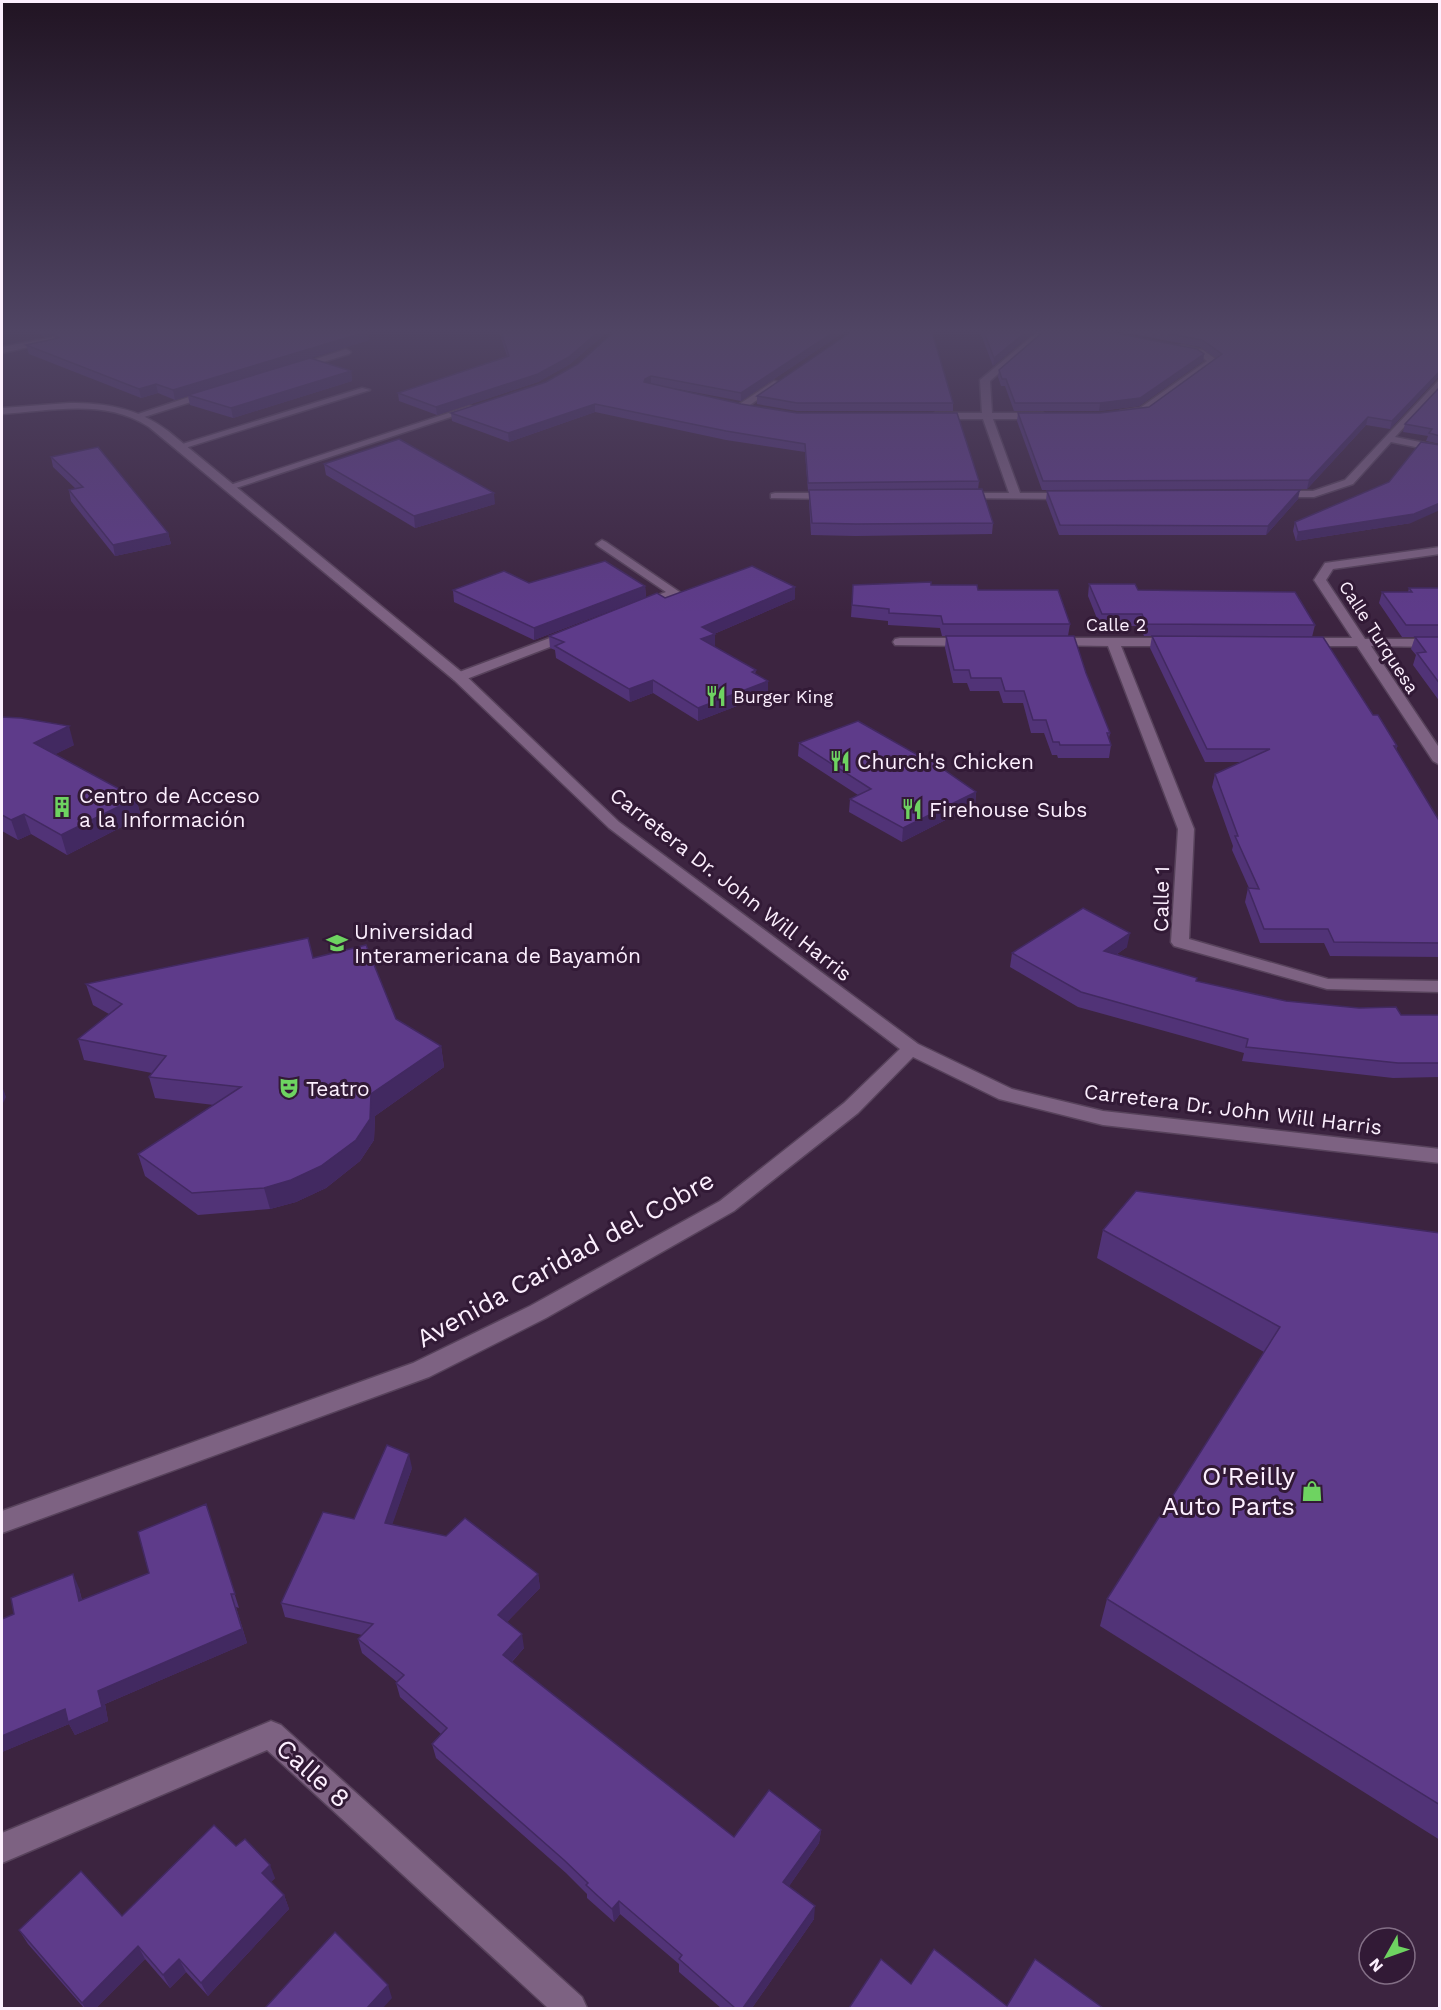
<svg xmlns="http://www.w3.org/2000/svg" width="1441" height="2010" font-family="'Work Sans',sans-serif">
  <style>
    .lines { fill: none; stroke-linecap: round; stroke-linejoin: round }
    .minor-casing { stroke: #57425b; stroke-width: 3 }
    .tertiary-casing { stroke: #57425b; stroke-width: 3 }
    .minor { fill: #7d6282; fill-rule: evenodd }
    .tertiary { fill: #7d6282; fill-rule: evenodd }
    .wall { fill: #513377 }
    .shaded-wall { fill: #422961 }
    .building { fill: #5e3b8a; stroke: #422961; stroke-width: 1.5 }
    .labels { text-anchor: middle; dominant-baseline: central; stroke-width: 6; stroke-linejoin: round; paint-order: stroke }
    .far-street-label { font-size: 18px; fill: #fceffe; stroke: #321a36 }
    .far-poi-label { font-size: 18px; fill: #fceffe; stroke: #321a36; text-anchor: start }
    .poi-label { font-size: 21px; fill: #fceffe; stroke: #321a36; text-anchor: start }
    .street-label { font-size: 21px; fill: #fceffe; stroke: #321a36 }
    .near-street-label { font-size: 26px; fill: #fceffe; stroke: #321a36 }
    .near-poi-label { font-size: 26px; fill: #fceffe; stroke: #321a36; text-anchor: end }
  </style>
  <rect width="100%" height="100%" fill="#3c2440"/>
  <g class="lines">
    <defs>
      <g id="minor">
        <polygon points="81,332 97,332 2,353 2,347"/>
        <polygon points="1037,332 1046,332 990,381 992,413 1043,413 1048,416 1043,419 993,419 1020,493 1070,493 1076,496 1070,499 956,498 956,494 960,493 1009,493 983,419 935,419 930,416 935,413 982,413 980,380"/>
        <polygon points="1182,345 1203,350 1218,361 1147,413 1120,415 1120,411 1140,408 1207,361 1197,354 1179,350 1179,346"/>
        <polygon points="346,349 351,352 349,354 294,371 289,368"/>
        <polygon points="1440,379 1440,388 1395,437 1440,446 1440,452 1391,442 1353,484 1314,497 1275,497 1269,494 1275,491 1313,491 1345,480"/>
        <polygon points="774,381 782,383 744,409 738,409 738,405"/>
        <polygon points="362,388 370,390 185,448 176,446"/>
        <polygon points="210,390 215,393 213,395 141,418 132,416"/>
        <polygon points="470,406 478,408 236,488 232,489 227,486"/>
        <polygon points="775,493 833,493 839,496 833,499 771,498 771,494"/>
        <polygon points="602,540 606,542 681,593 645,609 637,609 635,606 637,603 666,592 598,546 596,544"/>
        <polygon points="1440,547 1440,554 1333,569 1326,580 1365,639 1440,639 1440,647 1371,646 1440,749 1440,765 1433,761 1357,646 1303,646 1296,642 1303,638 1352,638 1314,580 1325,563"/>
        <polygon points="571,630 577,634 576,637 464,680 454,680 452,677 454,674"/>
        <polygon points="900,638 970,638 977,642 970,646 895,645 893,642 895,639"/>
        <polygon points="1051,638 1174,638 1181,642 1174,646 1121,646 1194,829 1189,939 1328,979 1440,981 1440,992 1327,989 1174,946 1171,942 1178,829 1108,646 1046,645 1044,642 1046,639"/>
        <polygon points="271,1721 281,1725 582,1997 587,2008 548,2008 267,1750 2,1863 2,1833"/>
      </g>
      <path id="tertiary" d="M 69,403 C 106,403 138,408 168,431 L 464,674 L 619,822 L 918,1044 L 1012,1089 L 1103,1111 L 1440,1149 L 1440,1163 L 1103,1125 L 999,1099 L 913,1057 L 858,1113 L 734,1211 L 546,1318 L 429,1377 L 2,1533 L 2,1511 L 413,1363 L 530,1306 L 720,1201 L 844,1103 L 900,1049 L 609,828 L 454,680 L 149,427 C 105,398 51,411 2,414 L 2,408 Z"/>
    </defs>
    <use href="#minor" class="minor-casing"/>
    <use href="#tertiary" class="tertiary-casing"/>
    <use href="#minor" class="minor"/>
    <use href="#tertiary" class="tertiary"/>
  </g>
  <g class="wall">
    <polygon points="36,332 368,332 369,340 311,358 351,371 352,381 233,418 190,405 188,396 175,400 158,393 141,398 29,354 26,345 55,339 54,335 44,337"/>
    <polygon points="499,332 607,332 570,364 538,382 437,415 399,401 398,393 507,356"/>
    <polygon points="844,332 741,401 651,384 979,481 978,490 993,523 992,534 856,536 811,535 809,501 809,491 808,491 805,452 726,440 595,412 509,442 452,421 451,413 546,382 578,364"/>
    <polygon points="980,332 1034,332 993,366"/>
    <polygon points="1122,332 1440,332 1440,377 1438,377 1390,429 1366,425 1307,489 1042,490 1017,421 1018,413 1100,413 1149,407 1216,358 1200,347"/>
    <polygon points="1204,354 1203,361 1139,406 1099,411 1014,411 1005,386 1001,386 998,377 999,370"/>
    <polygon points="1440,387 1440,444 1426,441 1428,436 1403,432 1405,424"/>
    <polygon points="757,396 953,403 953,411 797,411 757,404"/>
    <polygon points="51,457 168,533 171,544 115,556 71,501 69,490 76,489 53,467"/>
    <polygon points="324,464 495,504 415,528 326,475"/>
    <polygon points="1389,482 1411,523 1296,541 1293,531 1295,522"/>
    <polygon points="1047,491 1298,499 1266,535 1059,535 1046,500"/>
    <polygon points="529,583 645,586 646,597 534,640 454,602 453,590"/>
    <polygon points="1089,584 1138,590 1315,625 1312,637 1397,746 1396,750 1440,822 1440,957 1330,956 1324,943 1260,943 1245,902 1248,888 1249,888 1232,850 1233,846 1212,787 1215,774 1241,762 1205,762 1150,648 1152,636 1144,636 1140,626 1100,626 1088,596"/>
    <polygon points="853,585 931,585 978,590 1070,624 1068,636 1086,673 1110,733 1109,738 1111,745 1109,758 1058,758 1057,755 1052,755 1044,733 1031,733 1023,703 1003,703 999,691 970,691 967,683 953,683 945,648 946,636 1022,636 942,636 940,628 888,625 888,621 851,617"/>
    <polygon points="1409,588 1440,588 1440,702 1413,665 1416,655 1411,649 1415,637 1417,637 1402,637 1379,603 1382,592 1408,592"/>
    <polygon points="665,598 795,599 714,634 715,646 714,646 756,670 755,674 768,694 698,721 653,693 630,702 556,658 555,650 550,648 549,636"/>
    <polygon points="2,717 74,745 55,754 136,798 141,817 67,855 31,834 18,840 2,831"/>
    <polygon points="799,743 928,761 976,792 975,805 902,842 849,812 850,799 858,795 798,756"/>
    <polygon points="1127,947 1117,954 1196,981 1286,1001 1401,1015 1440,1015 1440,1077 1393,1078 1242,1061 1244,1053 1078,1007 1010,967 1012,953"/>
    <polygon points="313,958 396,1019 441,1046 444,1067 375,1116 374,1140 360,1161 326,1188 296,1202 270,1209 198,1215 145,1176 138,1154 214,1105 155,1098 149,1077 152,1073 84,1060 78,1039 109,1014 93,1005 86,984"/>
    <polygon points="1103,1230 1440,1233 1440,1840 1100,1626 1107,1599 1264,1352 1097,1258"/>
    <polygon points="412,1468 392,1524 538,1574 540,1588 507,1622 524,1648 512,1662 734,1837 821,1830 819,1843 789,1886 814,1919 752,2008 721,2008 679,1972 679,1964 620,1914 614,1922 587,1898 587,1894 566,1873 436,1758 432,1744 441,1734 400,1697 396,1683 397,1682 362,1653 358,1639 362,1635 285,1617 281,1603 354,1519"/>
    <polygon points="206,1504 239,1608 236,1607 247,1643 105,1704 108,1721 75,1735 69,1724 2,1752 2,1619 79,1588 82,1600 149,1573"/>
    <polygon points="236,1846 275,1878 271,1882 284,1895 289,1909 208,1996 186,1972 170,1988 145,1959 96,2008 84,2008 28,1944 19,1930 122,1916"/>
  </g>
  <g class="shaded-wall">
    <polygon points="43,332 71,332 44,337"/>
    <polygon points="368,332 369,340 189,396 188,395 188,396 175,400 173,390"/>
    <polygon points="598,332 607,332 570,364 538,382 437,415 436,407"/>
    <polygon points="834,332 844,332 741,401 741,393"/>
    <polygon points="1026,332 1034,332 993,366 994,358"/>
    <polygon points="1204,354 1203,361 1139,406 1099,411 1100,403"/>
    <polygon points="351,371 352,381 233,418 231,408"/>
    <polygon points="1440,371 1438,377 1390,429 1392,421"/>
    <polygon points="651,376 651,384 644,382 645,379"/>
    <polygon points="156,384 158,393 141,398 139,389"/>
    <polygon points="595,404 595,412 509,442 508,433"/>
    <polygon points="1368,417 1366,425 1307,489 1309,480"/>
    <polygon points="1300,490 1298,499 1266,535 1268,526"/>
    <polygon points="494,493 495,504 415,528 414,516"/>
    <polygon points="1440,503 1440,510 1411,523 1296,541 1298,532"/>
    <polygon points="168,533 171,544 115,556 113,545"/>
    <polygon points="645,586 646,597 534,640 534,628"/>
    <polygon points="795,587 795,599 707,637 715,634 715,646 701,651 702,627"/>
    <polygon points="653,680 653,693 630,702 629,689"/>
    <polygon points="768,681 768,694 698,721 698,708"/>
    <polygon points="69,726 74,745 40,762 34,743"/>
    <polygon points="976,792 975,805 902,842 903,828"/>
    <polygon points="136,798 141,817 67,855 61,835"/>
    <polygon points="24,814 31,834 18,840 11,820"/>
    <polygon points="1130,933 1127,947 1101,965 1104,951"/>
    <polygon points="441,1046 444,1067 375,1116 374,1140 360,1161 326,1188 296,1202 270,1209 264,1188 371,1094"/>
    <polygon points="2,1086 6,1097 2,1105"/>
    <polygon points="409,1454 412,1468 388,1537 385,1523"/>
    <polygon points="73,1574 79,1588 85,1615 79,1601"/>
    <polygon points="538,1574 540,1588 500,1629 498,1615"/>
    <polygon points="231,1594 247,1643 105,1704 108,1721 75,1735 69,1724 2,1752 2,1736 65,1709 98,1691"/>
    <polygon points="522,1634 524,1648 505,1669 503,1655"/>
    <polygon points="821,1830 819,1843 783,1895 783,1882"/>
    <polygon points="270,1865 275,1878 267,1886 262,1873"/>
    <polygon points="284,1895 289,1909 208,1996 201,1983"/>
    <polygon points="619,1901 620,1914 614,1922 612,1909"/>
    <polygon points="815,1906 814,1919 752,2008 743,2008"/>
    <polygon points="138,1946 145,1959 96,2008 85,2008 82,2003"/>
    <polygon points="179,1959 186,1972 170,1988 163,1975"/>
    <polygon points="388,1985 392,1998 383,2008 367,2008"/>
  </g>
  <g class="building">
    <polygon points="65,332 366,332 173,390 156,384 139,389 26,345 59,338 53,334"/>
    <polygon points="501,332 598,332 569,357 538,374 436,407 398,393 509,356"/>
    <polygon points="614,332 834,332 741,393 651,376 645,379 644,382 741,404 797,413 957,413 979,481 808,483 805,444 726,431 595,404 508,433 451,413 546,382 578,364"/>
    <polygon points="851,332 932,332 953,403 797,403 757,396"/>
    <polygon points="984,332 1026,332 994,358"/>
    <polygon points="1043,332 1110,332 1197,349 1204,354 1140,398 1100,403 1015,403 1006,379 1002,379 999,370"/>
    <polygon points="1160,332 1440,332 1440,371 1392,421 1368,417 1309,480 1043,481 1018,413 1100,413 1149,407 1222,354 1202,340"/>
    <polygon points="310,358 351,371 231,408 188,395"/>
    <polygon points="1440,387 1440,436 1429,433 1432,429 1405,424"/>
    <polygon points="399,439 494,493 414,516 324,464"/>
    <polygon points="1421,442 1440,445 1440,503 1414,514 1298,532 1295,522 1389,482"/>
    <polygon points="98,447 168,533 113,545 69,490 83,487 51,457"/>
    <polygon points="982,489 993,523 856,524 812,523 809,490"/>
    <polygon points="1300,490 1268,526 1060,525 1047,491"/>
    <polygon points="605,561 645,586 534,628 453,590 504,571 529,583"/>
    <polygon points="752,566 795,587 702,627 715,634 701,639 756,670 752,672 768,681 698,708 653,680 629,689 555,646 564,642 549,636 657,593 665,598"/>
    <polygon points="931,582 931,585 977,585 978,590 1058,590 1070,624 943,624 941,616 889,613 889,609 852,605 853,585"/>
    <polygon points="1089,584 1135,584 1138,590 1295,592 1315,625 1146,624 1142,614 1102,614"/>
    <polygon points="1409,588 1440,588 1440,625 1406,625 1382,592 1412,592"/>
    <polygon points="946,636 1074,636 1086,673 1110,733 1107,733 1111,745 1060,745 1059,742 1053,742 1046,720 1033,720 1024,691 1005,691 1001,678 971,678 969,670 954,670"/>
    <polygon points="1152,636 1323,637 1373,715 1378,715 1397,746 1394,746 1440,822 1440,943 1334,942 1328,929 1264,929 1248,888 1259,889 1235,836 1238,836 1215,774 1270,749 1207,749"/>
    <polygon points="1415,637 1440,637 1440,684 1417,653 1426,652"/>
    <polygon points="2,717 21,718 69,726 34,743 136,798 61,835 24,814 11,820 2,815"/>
    <polygon points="858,721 928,761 930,760 976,792 903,828 850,799 871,789 799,743"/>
    <polygon points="1083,908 1130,933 1104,951 1197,978 1196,981 1286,1001 1359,1008 1396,1007 1401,1015 1440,1015 1440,1063 1398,1063 1246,1047 1248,1039 1081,992 1012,953"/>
    <polygon points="308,938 313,958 366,945 396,1019 441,1046 371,1094 370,1119 356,1140 321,1166 291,1180 264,1188 192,1193 138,1154 241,1087 149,1077 166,1056 78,1039 122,1004 86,984"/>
    <polygon points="1136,1191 1440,1233 1440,1805 1107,1599 1280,1327 1103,1230"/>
    <polygon points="387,1445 409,1454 385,1523 446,1536 465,1518 538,1574 498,1615 522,1634 503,1655 734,1837 769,1790 821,1830 783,1882 815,1906 743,2008 735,2008 679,1959 682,1955 619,1901 612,1909 586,1885 588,1883 564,1860 432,1744 447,1728 396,1683 404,1675 358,1639 373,1624 281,1603 323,1512 354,1519"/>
    <polygon points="206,1504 235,1594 231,1594 242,1629 98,1691 102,1707 68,1722 65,1709 2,1736 2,1619 14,1614 11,1598 73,1574 79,1601 149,1573 138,1532"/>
    <polygon points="214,1825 236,1846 245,1839 270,1865 262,1873 284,1895 201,1983 179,1959 163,1975 138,1946 82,2003 19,1930 81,1871 122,1916"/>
    <polygon points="335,1932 388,1985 367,2008 265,2008"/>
    <polygon points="934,1949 1007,2006 1035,1959 1103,2008 849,2008 881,1959 911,1984"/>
  </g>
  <linearGradient id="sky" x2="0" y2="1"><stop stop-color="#211423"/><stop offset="0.54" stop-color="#504564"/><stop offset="1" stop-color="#504564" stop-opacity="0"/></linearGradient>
  <rect width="1441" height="613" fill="url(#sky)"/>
  <defs>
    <symbol id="restaurant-bare" viewBox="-9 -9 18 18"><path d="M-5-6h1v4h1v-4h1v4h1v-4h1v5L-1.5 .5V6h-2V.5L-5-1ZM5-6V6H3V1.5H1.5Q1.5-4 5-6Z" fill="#6ed361" stroke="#321a36" stroke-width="2.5" paint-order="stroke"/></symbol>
    <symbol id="building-bare" viewBox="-9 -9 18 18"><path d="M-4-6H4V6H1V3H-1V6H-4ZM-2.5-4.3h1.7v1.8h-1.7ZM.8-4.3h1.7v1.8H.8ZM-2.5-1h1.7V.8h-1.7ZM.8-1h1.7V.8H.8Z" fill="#6ed361" stroke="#321a36" stroke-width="2.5" paint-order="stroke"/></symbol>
    <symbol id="university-bare" viewBox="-9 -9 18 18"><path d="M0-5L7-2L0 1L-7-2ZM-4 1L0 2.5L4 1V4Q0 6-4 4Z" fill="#6ed361" stroke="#321a36" stroke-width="2.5" paint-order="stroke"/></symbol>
    <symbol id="theatre-bare" viewBox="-9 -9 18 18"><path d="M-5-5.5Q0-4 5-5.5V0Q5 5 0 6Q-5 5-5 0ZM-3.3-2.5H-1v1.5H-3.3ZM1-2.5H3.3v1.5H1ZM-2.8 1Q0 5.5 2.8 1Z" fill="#6ed361" stroke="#321a36" stroke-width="2.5" paint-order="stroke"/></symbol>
    <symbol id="shop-bare" viewBox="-9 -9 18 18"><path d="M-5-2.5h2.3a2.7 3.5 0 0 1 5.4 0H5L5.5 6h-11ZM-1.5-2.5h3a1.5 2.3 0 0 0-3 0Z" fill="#6ed361" stroke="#321a36" stroke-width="2.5" paint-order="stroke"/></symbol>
  </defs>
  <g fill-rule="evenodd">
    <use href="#restaurant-bare" x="701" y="681" width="30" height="30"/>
    <use href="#restaurant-bare" x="825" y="746" width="30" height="30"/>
    <use href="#building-bare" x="47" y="792" width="30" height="30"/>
    <use href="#restaurant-bare" x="897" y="794" width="30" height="30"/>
    <use href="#university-bare" x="322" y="928" width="30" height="30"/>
    <use href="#theatre-bare" x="274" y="1073" width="30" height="30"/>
    <use href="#shop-bare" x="1297" y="1476" width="30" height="30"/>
  </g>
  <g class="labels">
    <g class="far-street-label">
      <text x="1116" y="624">Calle 2</text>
      <text transform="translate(1379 637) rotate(57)">Calle Turquesa</text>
    </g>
    <g class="far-poi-label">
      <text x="733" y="696">Burger King</text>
    </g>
    <g class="poi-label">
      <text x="857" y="761">Church's Chicken</text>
      <text x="79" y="795">Centro de Acceso<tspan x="79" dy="24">a la Información</tspan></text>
      <text x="929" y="809">Firehouse Subs</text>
      <text x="354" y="931">Universidad<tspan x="354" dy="24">Interamericana de Bayamón</tspan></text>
      <text x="306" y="1088">Teatro</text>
    </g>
    <g class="street-label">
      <text transform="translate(731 884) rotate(38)">Carretera Dr. John Will Harris</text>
      <text transform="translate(1161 899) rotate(-89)">Calle 1</text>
      <text transform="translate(1233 1109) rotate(7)">Carretera Dr. John Will Harris</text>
    </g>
    <g class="near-street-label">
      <text transform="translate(565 1259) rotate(-29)">Avenida Caridad del Cobre</text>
      <text transform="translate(313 1773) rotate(42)">Calle 8</text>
    </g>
    <g class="near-poi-label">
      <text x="1295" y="1476">O'Reilly<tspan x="1295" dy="30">Auto Parts</tspan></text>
    </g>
  </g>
  <rect width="1441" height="2010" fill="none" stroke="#fceffe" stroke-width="6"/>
  <g transform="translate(1387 1956) rotate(230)"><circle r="28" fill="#321a36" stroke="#836f86" stroke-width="1.5"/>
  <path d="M0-4.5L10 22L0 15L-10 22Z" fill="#6ed361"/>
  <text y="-9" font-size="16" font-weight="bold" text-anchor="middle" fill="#fceffe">N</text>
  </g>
</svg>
